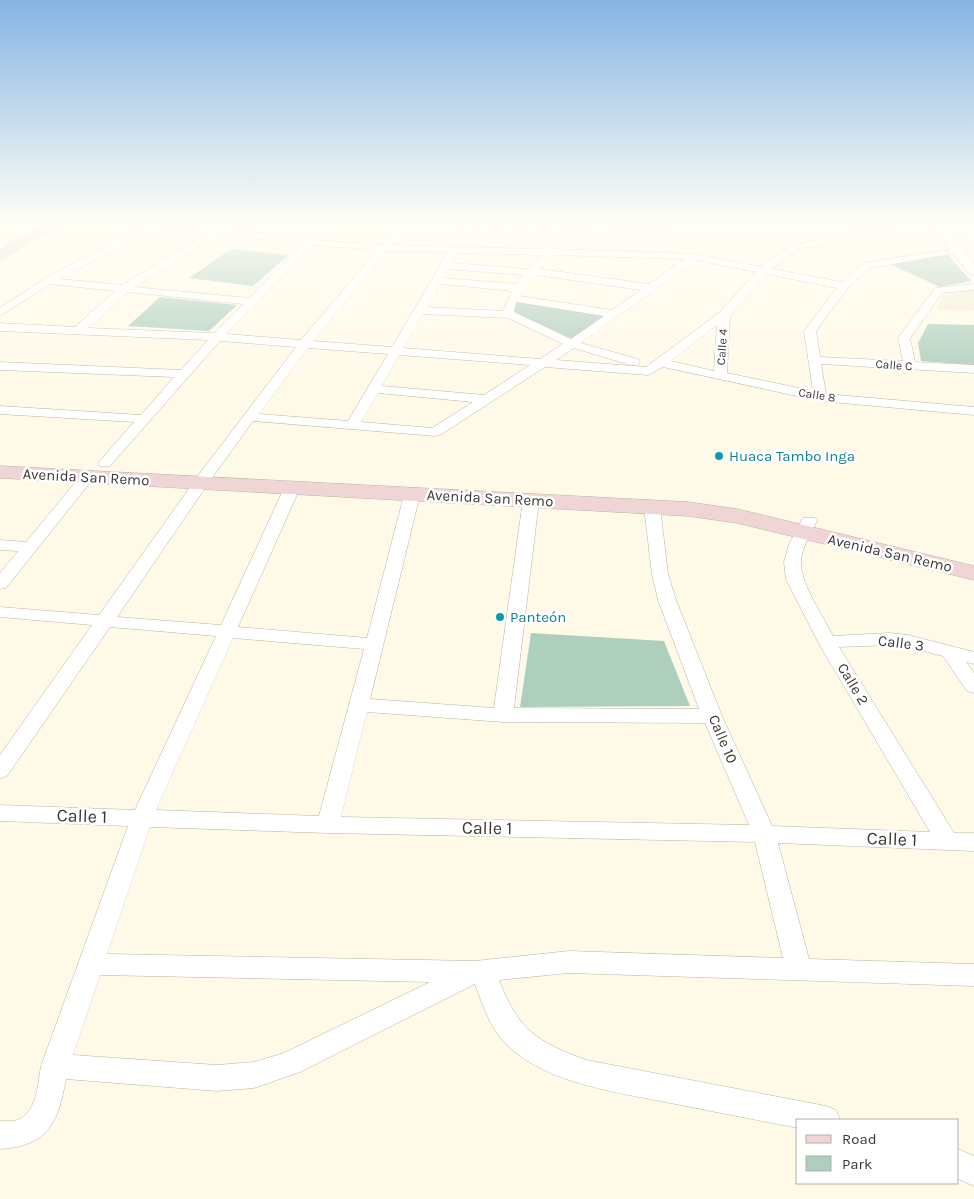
<svg xmlns="http://www.w3.org/2000/svg" width="974" height="1199" font-family="Karla,sans-serif">
  <style>
    .built { fill: #f6efd6 }
    .green { fill: #afcfbe }
    .lines { fill: none; stroke-linecap: round; stroke-linejoin: round }
    .minor-casing { stroke: #b8b3a2; stroke-width: 1 }
    .tertiary-casing { stroke: #b8b3a2; stroke-width: 1 }
    .secondary-casing { stroke: #b8b3a2; stroke-width: 1 }
    .minor { fill: #fff; fill-rule: evenodd }
    .tertiary { fill: #fff; fill-rule: evenodd }
    .secondary { fill: #f0d5d6; fill-rule: evenodd }
    .culture-dot { fill: #0f9aa8; stroke: #fff; stroke-width: 2 }
    .labels { text-anchor: middle; dominant-baseline: central; stroke-width: 5; stroke-linejoin: round; paint-order: stroke }
    .far-street-label { font-size: 12px; fill: #3a3831; stroke: #fff }
    .culture-label { font-size: 15px; fill: #0d838f; stroke: #fff; text-anchor: start }
    .street-label { font-size: 15px; fill: #3a3831; stroke: #fff }
    .near-street-label { font-size: 18px; fill: #3a3831; stroke: #fff }
  </style>
  <rect width="100%" height="100%" fill="#fffae8"/>
  <polygon class="built" points="974,289 974,311 936,309 943,295"/>
  <g class="green">
    <polygon points="231,249 289,255 253,286 189,278"/>
    <polygon points="945,252 971,281 940,287 890,264"/>
    <polygon points="160,297 237,305 209,331 128,326"/>
    <polygon points="517,299 607,314 572,339 513,313"/>
    <polygon points="928,324 974,325 974,365 921,361 918,343"/>
    <polygon points="531,633 664,641 690,706 520,707"/>
  </g>
  <g class="lines">
    <defs>
      <g id="minor">
        <path d="M 112,219 L 157,220 L 308,239 L 325,219 L 334,219 L 318,240 L 382,245 L 404,219 L 522,222 L 521,219 L 530,219 L 532,222 L 789,229 L 842,219 L 861,219 L 808,233 L 789,235 L 535,228 L 539,234 L 554,249 L 694,254 L 761,267 L 791,245 L 914,219 L 935,219 L 798,249 L 772,269 L 842,282 L 863,263 L 960,248 L 960,252 L 956,253 L 870,268 L 848,288 L 816,331 L 820,357 L 903,361 L 898,338 L 935,288 L 974,284 L 974,290 L 942,293 L 910,338 L 915,362 L 974,365 L 974,373 L 821,364 L 826,394 L 974,407 L 974,415 L 820,401 L 663,367 L 648,375 L 545,367 L 440,435 L 435,436 L 253,421 L 214,475 L 117,617 L 221,625 L 284,488 L 287,485 L 297,485 L 300,488 L 238,627 L 367,638 L 404,495 L 407,492 L 417,492 L 420,495 L 370,699 L 494,708 L 523,500 L 526,497 L 536,497 L 539,500 L 514,708 L 699,709 L 658,600 L 652,574 L 644,507 L 647,504 L 657,504 L 660,507 L 668,574 L 676,600 L 722,716 L 772,826 L 930,832 L 818,642 L 786,579 L 784,562 L 789,544 L 803,518 L 815,518 L 817,521 C 811,533 802,547 801,561 C 799,581 824,618 833,636 L 889,633 L 908,635 L 974,652 L 974,664 L 966,662 L 974,673 L 974,693 L 967,691 L 943,656 L 908,647 L 889,645 L 839,647 L 954,833 L 974,833 L 974,851 L 778,843 L 809,959 L 974,964 L 974,986 L 569,973 L 499,980 C 519,1031 536,1041 586,1060 L 826,1106 L 836,1110 L 840,1120 L 798,1120 L 798,1128 C 755,1120 713,1111 670,1103 C 617,1092 547,1084 507,1045 C 490,1029 483,1005 475,984 L 300,1072 L 254,1088 L 217,1091 L 66,1079 C 58,1123 48,1146 0,1149 L 0,1121 C 6,1121 14,1122 20,1119 C 37,1110 38,1083 41,1066 L 128,826 L 0,821 L 0,805 L 135,810 L 216,636 L 110,627 L 7,776 L 0,779 L 0,755 L 92,625 L 0,617 L 0,607 L 99,615 L 203,469 L 296,347 L 220,341 L 110,466 L 100,466 L 98,463 L 134,422 L 0,414 L 0,406 L 141,415 L 174,377 L 0,370 L 0,362 L 181,370 L 208,340 L 0,331 L 0,323 L 75,327 L 115,291 L 50,284 L 0,316 L 0,308 L 44,279 L 145,225 L 116,222 ZM 409,225 L 525,228 L 532,238 L 543,249 L 392,245 ZM 157,227 L 208,233 L 122,285 L 60,279 ZM 219,234 L 303,244 L 249,298 L 135,287 ZM 313,245 L 377,250 L 301,340 L 226,334 ZM 387,251 L 448,252 L 392,347 L 313,341 ZM 458,253 L 542,255 L 528,269 L 452,263 ZM 553,255 L 684,259 L 649,284 L 540,269 ZM 696,260 L 756,272 L 720,312 L 646,367 L 556,360 L 574,348 L 630,365 L 638,365 L 640,362 L 638,359 L 581,343 ZM 448,269 L 523,275 L 516,284 L 443,278 ZM 766,274 L 837,288 L 804,331 L 813,391 L 727,373 L 730,315 ZM 537,275 L 641,290 L 612,310 L 519,296 ZM 440,284 L 512,291 L 503,311 L 427,307 ZM 127,292 L 243,304 L 214,333 L 88,328 ZM 516,302 L 604,316 L 571,339 L 514,312 ZM 423,314 L 508,318 L 563,344 L 540,359 L 403,348 ZM 717,325 L 714,371 L 671,361 ZM 308,348 L 388,354 L 348,421 L 259,414 ZM 399,355 L 530,365 L 484,395 L 382,386 ZM 378,393 L 473,402 L 432,428 L 361,422 ZM 233,638 L 364,649 L 319,816 L 156,810 ZM 367,712 L 503,722 L 705,723 L 749,825 L 341,817 ZM 150,827 L 328,833 L 755,842 L 783,958 L 569,951 L 475,961 L 107,954 ZM 100,975 L 430,982 L 284,1053 L 254,1062 L 217,1065 L 73,1055 Z"/>
        <polygon points="87,473 92,474 94,477 92,480 6,588 0,589 0,573 18,551 0,550 0,540 26,542 82,474"/>
        <polygon points="958,1149 974,1156 974,1186 958,1179"/>
      </g>
      <polygon id="tertiary" points="927,219 938,219 974,263 974,275 969,274"/>
      <g id="secondary">
        <polygon points="55,219 72,219 0,260 0,250"/>
        <polygon points="0,466 688,502 737,509 974,566 974,580 737,523 688,516 0,478"/>
      </g>
    </defs>
    <use href="#minor" class="minor-casing"/>
    <use href="#tertiary" class="tertiary-casing"/>
    <use href="#secondary" class="secondary-casing"/>
    <use href="#minor" class="minor"/>
    <use href="#tertiary" class="tertiary"/>
    <use href="#secondary" class="secondary"/>
  </g>
  <linearGradient id="sky" x2="0" y2="1"><stop stop-color="#87b4e4"/><stop offset="0.57" stop-color="#fffdf5"/><stop offset="1" stop-color="#fffdf5" stop-opacity="0"/></linearGradient>
  <rect width="974" height="387" fill="url(#sky)"/>
  <g class="culture-dot">
    <circle cx="719" cy="456" r="5"/>
    <circle cx="500" cy="617" r="5"/>
  </g>
  <g class="labels">
    <g class="far-street-label">
      <text transform="translate(722 347) rotate(-86)">Calle 4</text>
      <text transform="translate(894 365) rotate(4)">Calle C</text>
      <text transform="translate(817 395) rotate(9)">Calle 8</text>
    </g>
    <g class="culture-label">
      <text x="729" y="456">Huaca Tambo Inga</text>
      <text x="510" y="617">Panteón</text>
    </g>
    <g class="street-label">
      <text transform="translate(86 477) rotate(3)">Avenida San Remo</text>
      <text transform="translate(490 498) rotate(3)">Avenida San Remo</text>
      <text transform="translate(890 553) rotate(13)">Avenida San Remo</text>
      <text transform="translate(901 643) rotate(7)">Calle 3</text>
      <text transform="translate(853 684) rotate(59)">Calle 2</text>
      <text transform="translate(723 739) rotate(67)">Calle 10</text>
    </g>
    <g class="near-street-label">
      <text transform="translate(82 816) rotate(2)">Calle 1</text>
      <text transform="translate(487 828) rotate(1)">Calle 1</text>
      <text transform="translate(892 839) rotate(2)">Calle 1</text>
    </g>
  </g>
  <rect x="796" y="1119" width="162" height="65" fill="#ffffff" stroke="#b0afad"/>
  <rect x="806" y="1135" width="25" height="8" fill="#f0d5d6" stroke="#b0afad"/>
  <text x="842" y="1144" font-size="15" fill="#3a3831">Road</text>
  <rect x="806" y="1156" width="25" height="15" fill="#afcfbe" stroke="#b0afad"/>
  <text x="842" y="1169" font-size="15" fill="#3a3831">Park</text>
</svg>
